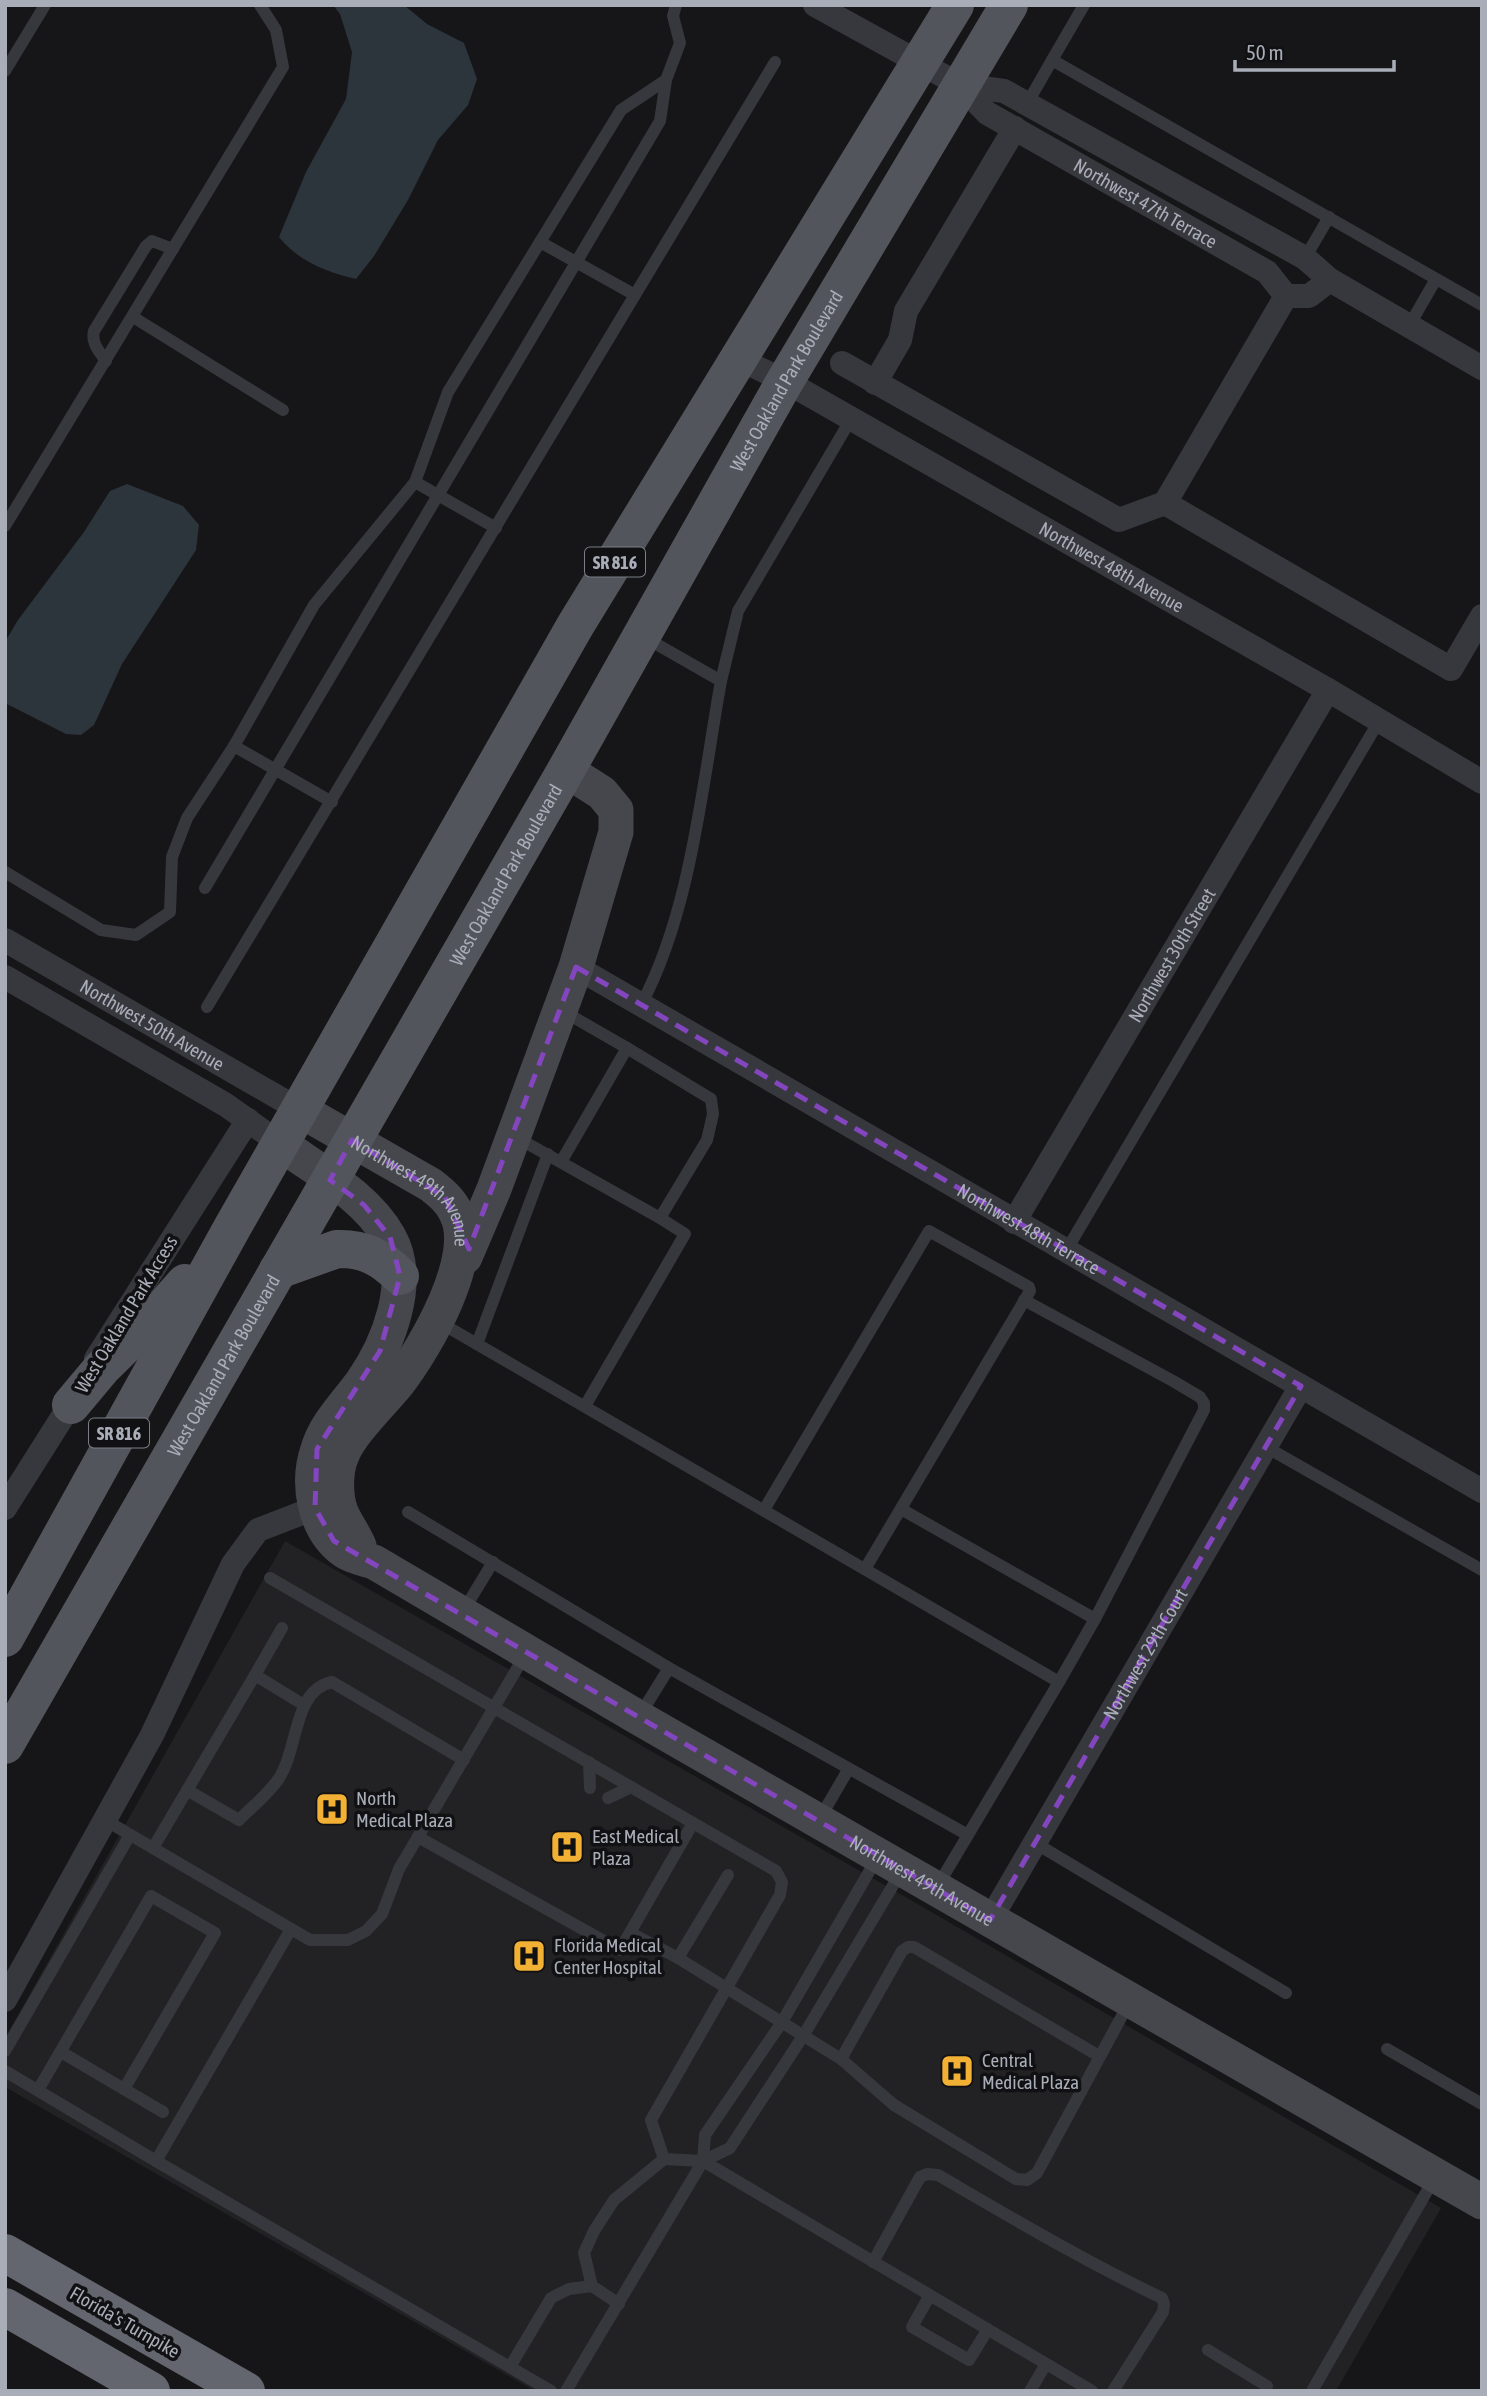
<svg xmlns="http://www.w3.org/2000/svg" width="1487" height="2396" font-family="'Asap Condensed',sans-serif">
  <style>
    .built { fill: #222225 }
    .water { fill: #2c353c }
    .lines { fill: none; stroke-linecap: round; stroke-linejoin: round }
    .lane { stroke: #37383d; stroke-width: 12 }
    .street { stroke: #37383d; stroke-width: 24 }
    .secondary { stroke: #45474d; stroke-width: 35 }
    .primary { stroke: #53555c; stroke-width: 38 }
    .highway { stroke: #63666e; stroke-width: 38 }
    .marked { fill: none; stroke: #8446be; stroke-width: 5; stroke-dasharray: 14 9; stroke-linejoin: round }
    .labels { text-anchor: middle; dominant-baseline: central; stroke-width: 7; stroke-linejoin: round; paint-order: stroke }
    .shield { fill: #111113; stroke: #7b7e86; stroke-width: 2 }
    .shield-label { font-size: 18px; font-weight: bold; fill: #a8adb8 }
    .street-label { font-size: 19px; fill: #a8adb8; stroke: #111113 }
    .poi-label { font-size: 19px; fill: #a8adb8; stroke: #111113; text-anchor: start }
  </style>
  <rect width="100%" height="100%" fill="#161618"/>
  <polygon class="built" points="285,1541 909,1899 1441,2208 1336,2391 535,2391 5,2087 5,2038"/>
  <g class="water">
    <path d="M 333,5 L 404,5 L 427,24 L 464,43 L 477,79 L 468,105 L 438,140 L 408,200 L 374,256 L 356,279 C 326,272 298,261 279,237 L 306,172 L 346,99 L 352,52 L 340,14 Z"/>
    <polygon points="127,484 183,506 199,525 196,550 122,664 94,725 81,735 66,734 5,703 5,642 18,620 84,532 110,491"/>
  </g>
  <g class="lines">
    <g class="lane">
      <polyline points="1052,60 1084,5"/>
      <polyline points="5,71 45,5"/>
      <polyline points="1027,104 1052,60 1482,305"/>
      <polyline points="540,242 635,295"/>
      <polyline points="1305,258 1329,217"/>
      <polyline points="133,317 283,410"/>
      <polyline points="1409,326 1436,279"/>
      <path d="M 106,361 C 99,351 91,343 94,331 L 146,246 L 152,241 L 173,249"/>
      <polyline points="415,482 496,528"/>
      <polyline points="5,526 283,67 276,30 260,5"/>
      <polyline points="721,681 738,611 851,419"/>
      <polyline points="234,746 332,802"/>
      <polyline points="5,872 101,930 136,935 170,912 172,857 187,818 234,746 314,605 415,482 448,392 621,110 666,80"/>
      <polyline points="205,888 660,121 666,80 680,43 673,16 676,5"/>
      <path d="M 641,1005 C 691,911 702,786 721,681 L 644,637"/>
      <polyline points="207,1007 775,62"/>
      <polyline points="561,1010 627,1048"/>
      <polyline points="514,1136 660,1218 707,1140 713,1114 711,1099 627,1048 561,1162"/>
      <polyline points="1066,1251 1379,721"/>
      <polyline points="1024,1300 1173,1381 1200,1397 1204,1403 1204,1410 1095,1619"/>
      <polyline points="439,1322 1059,1682 937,1887"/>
      <polyline points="477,1344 548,1154"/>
      <polyline points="585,1406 685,1234 660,1218"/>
      <polyline points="1266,1447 1482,1570"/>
      <polyline points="901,1509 1095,1619 1059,1682"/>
      <polyline points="764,1510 929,1231 1029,1287 1030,1291 865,1569"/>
      <polyline points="408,1512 669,1668 968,1835"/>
      <polyline points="270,1578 776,1871 782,1882 780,1895 651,2120 664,2159 703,2161 730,2148 803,2036 901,1872"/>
      <polyline points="462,1613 493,1562"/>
      <polyline points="255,1675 282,1628"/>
      <polyline points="640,1715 669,1668"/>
      <polyline points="589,1762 590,1788"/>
      <path d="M 187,1790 L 239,1820 C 252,1807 267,1795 277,1781 C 299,1752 292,1690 332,1682 L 464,1760"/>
      <polyline points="608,1798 631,1787"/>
      <polyline points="820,1818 848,1770"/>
      <polyline points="105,1820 310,1940 348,1940 366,1931 382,1914 399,1869 525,1655"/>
      <polyline points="418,1837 620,1950 693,1823"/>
      <polyline points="1035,1843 1286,1993"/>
      <polyline points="153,1848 255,1675 304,1705"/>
      <polyline points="877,1858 782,2022 705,2135 703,2161 1092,2391"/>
      <polyline points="631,1933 678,1958 841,2059 894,2105 1016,2179 1027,2180 1037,2173 1130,2001"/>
      <polyline points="678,1958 728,1875"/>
      <polyline points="1387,2049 1482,2104"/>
      <polyline points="5,2051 130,1835"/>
      <polyline points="61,2052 163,2112"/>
      <polyline points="841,2059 902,1951 908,1947 914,1947 1099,2056"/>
      <polyline points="5,2071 156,2161 551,2391"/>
      <polyline points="38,2090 151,1896 215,1933 124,2089"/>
      <polyline points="156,2161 291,1929"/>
      <path d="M 873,2262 L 920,2177 L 927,2174 L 938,2175 C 1012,2218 1084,2261 1162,2298 L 1164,2304 L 1163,2312 L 1113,2391"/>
      <polyline points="930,2295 912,2327 969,2360 988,2329"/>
      <polyline points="619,2304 592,2286 584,2253 594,2231 614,2200 664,2159"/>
      <polyline points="1208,2350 1267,2386"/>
      <polyline points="510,2367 551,2298 569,2289 592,2286"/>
      <polyline points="566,2391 703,2161"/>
      <polyline points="1030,2391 1046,2364"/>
      <polyline points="1312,2391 1434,2179"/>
    </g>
    <g class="street">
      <path id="s1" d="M 815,5 L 960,85 L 987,113 L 1267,272 L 1286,296"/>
      <polyline points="960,85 1004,91 1305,258 1330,280"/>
      <polyline points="1286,296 1309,296 1330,280 1482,368"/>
      <path id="s2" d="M 739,359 L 785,381 L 1328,690 L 1482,782"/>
      <polyline points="842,363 1119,520 1165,503 1451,669 1482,616"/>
      <polyline points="875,383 900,340 906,311 1015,128"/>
      <polyline points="1165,503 1286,296"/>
      <path id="s3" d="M 5,940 L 300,1110"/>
      <path id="s4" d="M 576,967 L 1482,1491"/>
      <polyline points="5,977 226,1105 281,1144"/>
      <path id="s5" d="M 1014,1222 L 1328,690"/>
      <polyline points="96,1359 248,1120"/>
      <polyline points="5,1508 77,1394"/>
      <path id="s6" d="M 990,1920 L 1301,1386"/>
      <polyline points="5,2000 152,1735 233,1564 258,1530 315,1508"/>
    </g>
    <g class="secondary">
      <path id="s7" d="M 300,1110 L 431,1185 C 441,1193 451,1201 456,1213 C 479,1256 425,1348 398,1383 C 382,1403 351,1432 342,1455 C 335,1471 335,1496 341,1512 C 346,1524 354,1534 359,1546"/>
      <path id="s8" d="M 281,1144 C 318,1171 366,1196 389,1237 C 414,1281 388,1345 362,1382 C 346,1404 326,1423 318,1449 C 306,1483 314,1529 344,1551 C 352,1557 365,1559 374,1562 L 639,1718 L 1482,2202"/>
      <polyline points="465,1257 494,1189 576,967 616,832 616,810 602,793 566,770"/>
    </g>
    <g class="primary">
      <path d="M 278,1270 L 337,1249 C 364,1248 382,1258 400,1276"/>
      <polyline points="71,1405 102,1368 163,1308 185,1283"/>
      <polyline points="5,1638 232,1228 575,626 955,5"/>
      <path id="s9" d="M 5,1745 L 566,770 L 785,381 L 1009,5"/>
    </g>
    <g class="highway">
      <polyline points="5,2253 246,2391"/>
      <polyline points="5,2307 151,2391"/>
    </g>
  </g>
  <path class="marked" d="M 576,967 L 1301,1386 L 990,1920 L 334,1541 L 315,1508 L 317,1449 L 380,1351 L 400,1276 L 390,1237 L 364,1205 L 330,1180 L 352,1140 L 445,1197 L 469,1249 Z"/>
  <defs>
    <symbol id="hospital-square" viewBox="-11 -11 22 22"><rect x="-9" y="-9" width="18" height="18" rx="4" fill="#f2b134" stroke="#111113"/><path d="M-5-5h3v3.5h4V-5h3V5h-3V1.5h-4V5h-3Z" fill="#111"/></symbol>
  </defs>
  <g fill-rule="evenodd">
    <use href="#hospital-square" x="313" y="1790" width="38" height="38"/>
    <use href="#hospital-square" x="548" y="1828" width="38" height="38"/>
    <use href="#hospital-square" x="510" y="1937" width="38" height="38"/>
    <use href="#hospital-square" x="938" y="2052" width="38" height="38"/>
  </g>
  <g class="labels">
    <g class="shield">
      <rect x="585" y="547.5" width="60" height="29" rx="5"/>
      <rect x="89" y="1418.5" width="60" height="29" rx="5"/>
    </g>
    <g class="shield-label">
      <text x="615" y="562">SR 816</text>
      <text x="119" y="1433">SR 816</text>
    </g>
    <g class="street-label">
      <text stroke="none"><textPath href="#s1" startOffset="387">Northwest 47th Terrace</textPath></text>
      <text stroke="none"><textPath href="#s9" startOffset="1572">West Oakland Park Boulevard</textPath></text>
      <text stroke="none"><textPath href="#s2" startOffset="427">Northwest 48th Avenue</textPath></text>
      <text stroke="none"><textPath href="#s9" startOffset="1004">West Oakland Park Boulevard</textPath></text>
      <text stroke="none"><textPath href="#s5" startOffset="310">Northwest 30th Street</textPath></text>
      <text stroke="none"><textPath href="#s3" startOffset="170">Northwest 50th Avenue</textPath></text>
      <text stroke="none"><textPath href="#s7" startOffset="142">Northwest 49th Avenue</textPath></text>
      <text stroke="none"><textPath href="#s4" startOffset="523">Northwest 48th Terrace</textPath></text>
      <text transform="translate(126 1314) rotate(-59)">West Oakland Park Access</text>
      <text stroke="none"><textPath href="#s9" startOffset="438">West Oakland Park Boulevard</textPath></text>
      <text stroke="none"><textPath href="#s6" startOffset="308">Northwest 29th Court</textPath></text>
      <text stroke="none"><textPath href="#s8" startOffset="1157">Northwest 49th Avenue</textPath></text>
      <text transform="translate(125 2322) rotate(30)">Florida's Turnpike</text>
    </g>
    <g class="poi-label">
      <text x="356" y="1798">North<tspan x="356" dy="22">Medical Plaza</tspan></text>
      <text x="592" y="1836">East Medical<tspan x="592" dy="22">Plaza</tspan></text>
      <text x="554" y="1945">Florida Medical<tspan x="554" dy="22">Center Hospital</tspan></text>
      <text x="982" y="2060">Central<tspan x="982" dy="22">Medical Plaza</tspan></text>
    </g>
  </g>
  <rect width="1487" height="2396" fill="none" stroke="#a8adb8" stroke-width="14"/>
  <path d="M1235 60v10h159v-10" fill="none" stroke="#a8adb8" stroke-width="3.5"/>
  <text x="1246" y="60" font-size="21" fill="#a8adb8" stroke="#111113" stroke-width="5" paint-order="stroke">50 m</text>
</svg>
